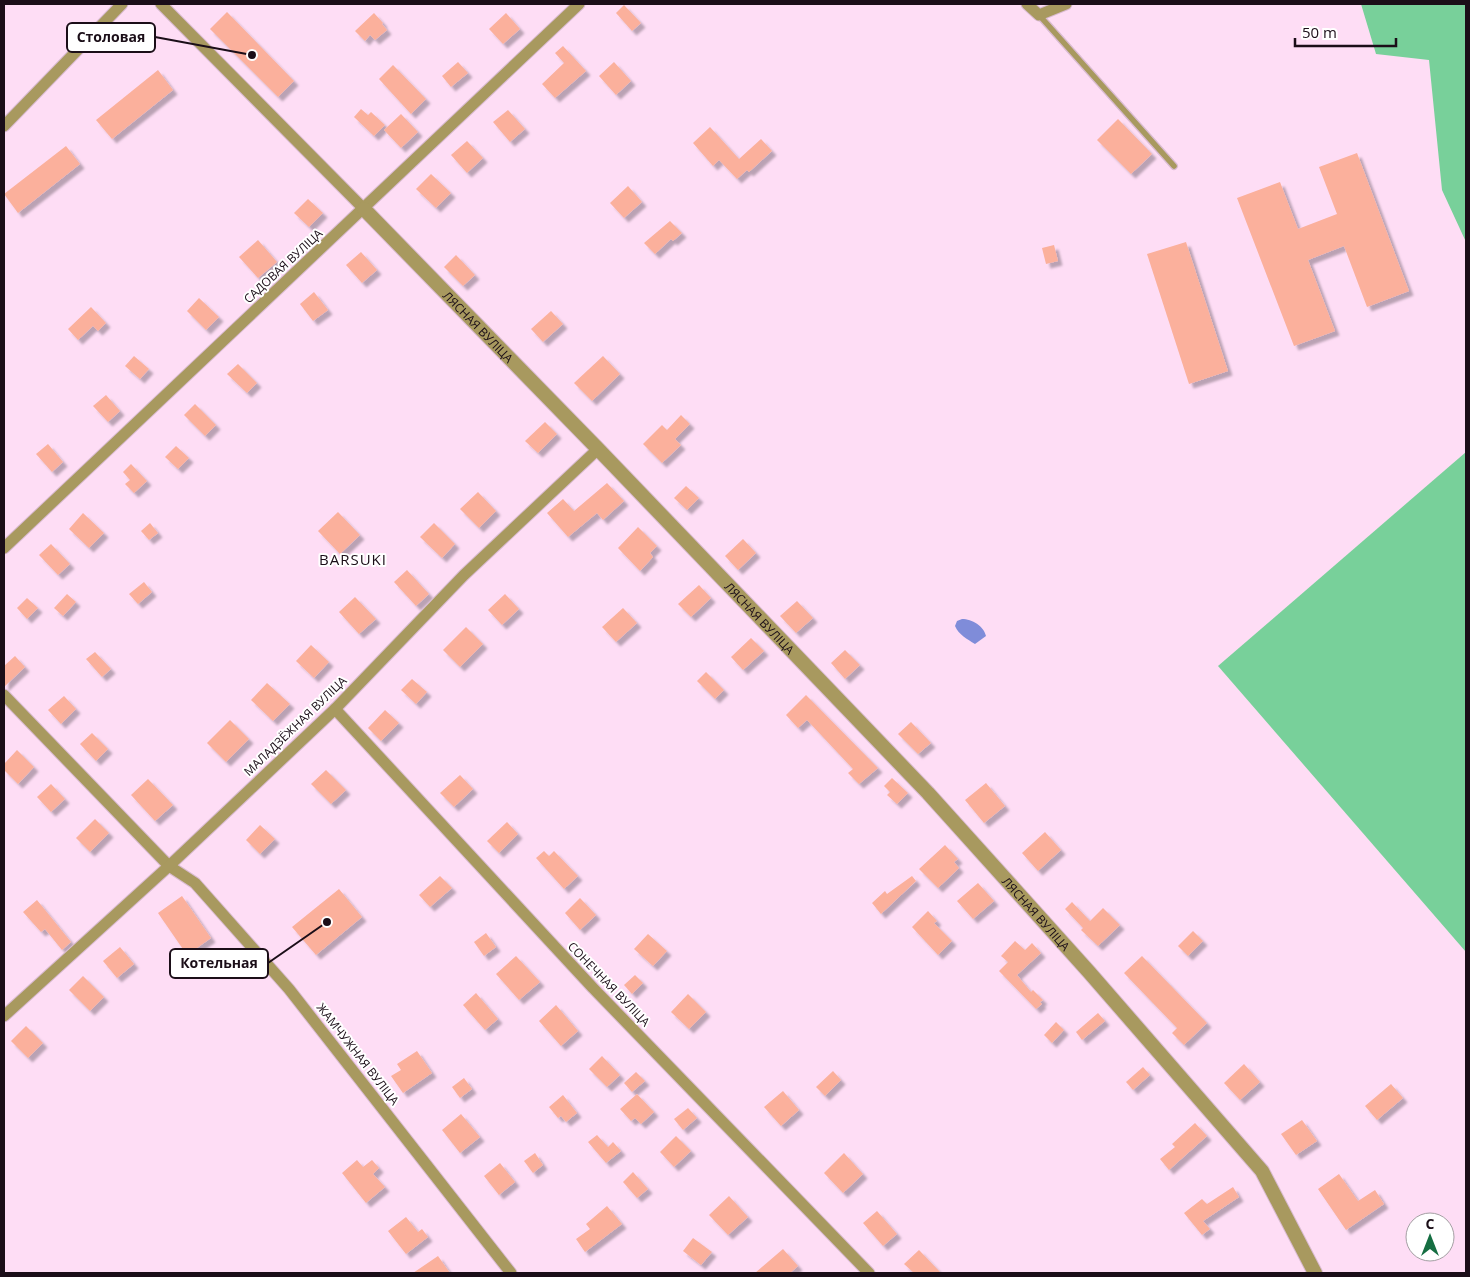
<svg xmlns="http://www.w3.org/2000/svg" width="1470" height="1277" font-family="'Open Sans',sans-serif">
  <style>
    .forest { fill: #78d09a }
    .water { fill: #7f8cd9 }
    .building { fill: #fbb09c; filter: url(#shadow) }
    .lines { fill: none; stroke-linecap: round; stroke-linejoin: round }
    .service-casing { stroke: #dabcd2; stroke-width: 8 }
    .minor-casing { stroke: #dabcd2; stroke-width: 13 }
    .tertiary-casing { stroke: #dabcd2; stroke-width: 16 }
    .service { stroke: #a8995f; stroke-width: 5.5 }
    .minor { stroke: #a8995f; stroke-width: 11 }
    .tertiary { stroke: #a8995f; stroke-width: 14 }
    .labels { text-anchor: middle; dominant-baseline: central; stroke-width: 4; stroke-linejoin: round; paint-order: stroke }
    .street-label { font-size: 12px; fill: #1b0e18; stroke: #fff }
    .quarter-label { font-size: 15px; letter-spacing: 1px; fill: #1b0e18; stroke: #fff }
    .leader { fill: none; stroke: #1b0e18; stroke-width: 2 }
    .callout-dot { fill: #1b0e18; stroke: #fff; stroke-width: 2 }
    .callout { fill: #fff; stroke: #1b0e18; stroke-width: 2 }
    .callout-label { font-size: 14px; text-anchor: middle; font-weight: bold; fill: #1b0e18 }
  </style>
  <defs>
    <filter id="shadow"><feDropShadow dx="4.5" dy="4.5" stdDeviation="1" flood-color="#0004"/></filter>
  </defs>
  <rect width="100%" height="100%" fill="#feddf5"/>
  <g class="forest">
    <polygon points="1361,4 1466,4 1466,242 1442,190 1429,60 1376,54"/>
    <polygon points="1466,452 1466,952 1218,666"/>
  </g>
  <path class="water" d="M 962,619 C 972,619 984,626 986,636 L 975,644 C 967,639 959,635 955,626 L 957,621 Z"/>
  <g class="building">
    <polygon points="624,5 641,23 632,31 616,13"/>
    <polygon points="227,12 294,81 278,97 210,29"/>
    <polygon points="374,13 383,23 382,24 387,30 375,40 370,35 365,41 355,31"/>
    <polygon points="506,13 520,29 503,44 489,29"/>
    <polygon points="563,46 586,71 555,98 542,84 564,63 555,53"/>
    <polygon points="458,62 468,73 451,87 442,76"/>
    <polygon points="614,62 631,81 616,95 599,76"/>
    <polygon points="393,65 426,99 411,114 379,79"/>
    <polygon points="158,70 173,90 112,139 96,120"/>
    <polygon points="361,109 368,115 371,112 385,125 374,136 354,117"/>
    <polygon points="508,110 525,129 510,142 493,122"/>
    <polygon points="401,114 418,132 401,148 384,130"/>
    <polygon points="1118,119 1152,154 1131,174 1097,140"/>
    <polygon points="710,127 739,159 761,139 772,151 749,172 747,170 737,179 719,160 713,166 693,143"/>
    <polygon points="467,141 483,158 467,173 451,155"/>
    <polygon points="66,146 80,164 18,213 4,194"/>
    <polygon points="1357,153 1409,291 1367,307 1344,246 1308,260 1335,331 1294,346 1237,198 1280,182 1298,229 1337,214 1319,167"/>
    <polygon points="431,174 451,193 436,208 416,189"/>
    <polygon points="628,186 642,202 624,218 610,203"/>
    <polygon points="308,199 323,213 309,227 294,213"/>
    <polygon points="670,221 682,233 673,241 671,239 655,254 644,243"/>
    <polygon points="258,240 277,262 258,278 239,257"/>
    <polygon points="1186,242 1228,371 1189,384 1147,254"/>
    <polygon points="1054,245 1058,261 1046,264 1042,248"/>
    <polygon points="361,252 377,270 362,283 346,265"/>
    <polygon points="456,255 475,275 463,286 444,267"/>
    <polygon points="314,292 328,310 313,321 300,304"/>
    <polygon points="199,298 219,317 206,330 187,311"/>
    <polygon points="91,307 106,323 98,331 93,326 78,340 68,329"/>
    <polygon points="551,311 563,324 543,342 531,329"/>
    <polygon points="134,356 149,369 140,379 125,366"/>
    <polygon points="603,356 620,374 592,401 574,383"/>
    <polygon points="238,364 257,383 247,393 227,374"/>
    <polygon points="106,395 120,411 108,422 93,406"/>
    <polygon points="195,404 216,425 205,436 184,415"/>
    <polygon points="681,415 690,424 675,439 681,445 662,463 643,444 662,425 667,430"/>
    <polygon points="545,422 557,434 538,453 525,441"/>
    <polygon points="48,444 63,462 52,472 36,454"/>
    <polygon points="176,446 189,458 178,469 165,457"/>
    <polygon points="131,464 147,481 134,493 125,484 130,480 123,472"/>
    <polygon points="607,483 624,501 603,520 597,513 568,537 547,513 563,499 574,511"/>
    <polygon points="686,486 699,498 687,510 674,498"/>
    <polygon points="478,492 496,511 479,528 460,509"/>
    <polygon points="338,512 360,535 340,554 318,531"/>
    <polygon points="83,513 104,533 89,548 69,529"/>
    <polygon points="150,523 158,533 149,540 141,531"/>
    <polygon points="434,523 455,544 442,558 420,537"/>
    <polygon points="638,527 657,546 650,553 653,557 640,571 618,548"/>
    <polygon points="743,539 756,553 738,570 725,556"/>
    <polygon points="51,544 70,564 58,575 39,555"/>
    <polygon points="407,570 429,594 416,606 394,582"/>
    <polygon points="144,582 152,592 138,604 129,594"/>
    <polygon points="699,585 711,598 691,617 678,604"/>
    <polygon points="67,594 76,602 63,616 54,608"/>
    <polygon points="505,594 519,609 502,625 488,610"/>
    <polygon points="355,597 376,619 359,634 339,612"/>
    <polygon points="27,598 38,608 27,619 17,608"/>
    <polygon points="797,601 813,618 796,633 780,616"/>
    <polygon points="623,608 637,623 616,642 602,627"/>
    <polygon points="466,627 483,644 460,667 443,650"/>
    <polygon points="751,638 764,651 743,670 731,657"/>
    <polygon points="311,645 329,662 314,678 296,661"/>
    <polygon points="845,650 860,665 845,679 831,663"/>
    <polygon points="95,652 111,669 102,677 86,659"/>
    <polygon points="15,656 25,667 4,687 4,666"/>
    <polygon points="706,672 724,690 715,699 697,681"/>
    <polygon points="412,679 427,692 416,704 401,690"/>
    <polygon points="267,683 290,704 273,721 251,700"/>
    <polygon points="806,695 878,768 859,784 848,773 853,769 807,720 798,728 786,715"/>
    <polygon points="64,696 76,709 61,724 48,710"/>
    <polygon points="385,710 399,723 381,741 368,728"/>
    <polygon points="230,720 249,739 226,762 207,743"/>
    <polygon points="911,722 931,743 918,754 898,734"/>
    <polygon points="92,733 108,749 96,761 80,744"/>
    <polygon points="17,750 34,767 18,784 4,770 4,764"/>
    <polygon points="326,770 346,790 331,804 311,784"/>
    <polygon points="460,775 473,789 454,807 440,793"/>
    <polygon points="892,778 908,793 897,804 887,795 890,792 884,786"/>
    <polygon points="148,779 173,805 155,821 131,795"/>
    <polygon points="986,783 1005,806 984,823 965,800"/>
    <polygon points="51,784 65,799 51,812 37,797"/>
    <polygon points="95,819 109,833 90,852 76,838"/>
    <polygon points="507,822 518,834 499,853 487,841"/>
    <polygon points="260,825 275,839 260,854 246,840"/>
    <polygon points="1045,832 1061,850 1038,871 1022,853"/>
    <polygon points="945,845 958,859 954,862 959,868 938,888 919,869"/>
    <polygon points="544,851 549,856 554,851 578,876 564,889 536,858"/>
    <polygon points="440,876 452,888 430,907 419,895"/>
    <polygon points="912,876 916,881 881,914 872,903 885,891 887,894"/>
    <polygon points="978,883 994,901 973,919 957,901"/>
    <polygon points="339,889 362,917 316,955 292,927"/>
    <polygon points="182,896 211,938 187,955 158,913"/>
    <polygon points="580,898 596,915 580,930 565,913"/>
    <polygon points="37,900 71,942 62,950 45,929 41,932 23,912"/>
    <polygon points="1072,902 1090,921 1103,908 1120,925 1098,946 1081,930 1083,928 1065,909"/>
    <polygon points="928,911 937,921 934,923 952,941 938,955 912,927"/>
    <polygon points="1193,931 1203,941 1188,956 1178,946"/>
    <polygon points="486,933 496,947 484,956 474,942"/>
    <polygon points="648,934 667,951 653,966 634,949"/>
    <polygon points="1015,941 1025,950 1032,943 1041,953 1017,975 1031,992 1033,990 1043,1000 1040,1002 1042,1004 1036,1009 999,971 1008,962 1001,956"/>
    <polygon points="120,947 134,964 117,978 103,961"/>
    <polygon points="516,956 540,982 519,1000 496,974"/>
    <polygon points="1142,956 1207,1023 1184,1045 1172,1033 1177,1028 1124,973"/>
    <polygon points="635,975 643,983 632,994 624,985"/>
    <polygon points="83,976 104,997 90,1011 69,990"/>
    <polygon points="476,993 498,1019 485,1030 463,1005"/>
    <polygon points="688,994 706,1012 689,1029 671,1012"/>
    <polygon points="556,1005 578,1031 561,1046 539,1021"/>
    <polygon points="1098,1013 1105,1021 1082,1040 1076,1032"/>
    <polygon points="1056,1022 1064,1030 1052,1043 1044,1035"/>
    <polygon points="26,1026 43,1043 28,1058 11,1041"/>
    <polygon points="417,1051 432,1073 403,1093 391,1076 401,1070 397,1064"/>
    <polygon points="602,1056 620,1075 607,1087 589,1069"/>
    <polygon points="1244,1064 1260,1082 1240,1100 1224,1083"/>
    <polygon points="1143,1067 1150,1075 1133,1090 1126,1082"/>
    <polygon points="833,1071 841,1080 825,1096 816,1087"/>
    <polygon points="636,1072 645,1081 632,1092 624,1083"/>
    <polygon points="464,1078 472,1089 460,1098 452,1087"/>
    <polygon points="1391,1084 1403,1098 1377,1120 1365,1106"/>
    <polygon points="783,1091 799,1110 781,1126 764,1107"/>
    <polygon points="637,1094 654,1112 641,1124 635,1118 631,1121 620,1109"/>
    <polygon points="563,1095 577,1113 566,1122 561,1116 558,1118 549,1107"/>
    <polygon points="688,1108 697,1118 683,1130 674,1119"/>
    <polygon points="461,1114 480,1137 460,1153 442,1130"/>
    <polygon points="1302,1120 1317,1141 1296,1155 1281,1134"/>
    <polygon points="1195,1123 1207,1136 1169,1170 1160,1159 1175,1147 1172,1144"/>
    <polygon points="597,1135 608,1147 613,1142 621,1151 606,1163 588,1142"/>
    <polygon points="676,1136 691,1151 674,1167 660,1152"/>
    <polygon points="535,1153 543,1165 533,1173 524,1161"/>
    <polygon points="844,1153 863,1174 843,1193 824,1173"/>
    <polygon points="357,1160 363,1167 372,1160 379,1168 373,1174 385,1187 366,1203 342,1173"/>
    <polygon points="500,1163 515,1182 499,1195 484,1176"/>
    <polygon points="633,1172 648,1189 637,1198 623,1182"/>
    <polygon points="1339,1174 1358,1201 1375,1190 1384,1204 1346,1230 1318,1189"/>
    <polygon points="1233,1187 1239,1197 1203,1221 1210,1229 1202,1235 1184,1213 1202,1199 1207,1204"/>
    <polygon points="729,1196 748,1217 728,1235 709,1215"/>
    <polygon points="607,1206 622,1224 585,1252 576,1239 590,1229 586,1224"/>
    <polygon points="877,1211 897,1234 883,1246 863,1223"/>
    <polygon points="406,1217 418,1232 422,1229 428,1237 406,1254 388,1231"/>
    <polygon points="693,1238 712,1252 701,1265 683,1251"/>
    <polygon points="783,1249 798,1266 790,1273 755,1273"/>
    <polygon points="919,1250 941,1273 914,1273 904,1264"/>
    <polygon points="438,1256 450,1273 413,1273"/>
  </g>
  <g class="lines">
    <defs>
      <polyline id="service" points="1039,15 1174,166"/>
      <g id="minor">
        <polyline points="161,4 364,209"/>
        <polyline points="1027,4 1039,15 1066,4"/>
        <polyline points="4,126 122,4"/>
        <polyline points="4,548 579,4"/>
        <polyline points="4,695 169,866 195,883 289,989 511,1273"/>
        <polyline points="335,709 593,988 869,1273"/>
        <polyline points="4,1016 169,866 335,709 464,575 598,449"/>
      </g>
      <g id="tertiary">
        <path id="s1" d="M 364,209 L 598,449 L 928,793 L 1089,972 L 1262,1171 L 1315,1273"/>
      </g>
    </defs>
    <use href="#service" class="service-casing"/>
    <use href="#minor" class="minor-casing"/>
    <use href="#tertiary" class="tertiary-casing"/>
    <use href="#service" class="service"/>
    <use href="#minor" class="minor"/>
    <use href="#tertiary" class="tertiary"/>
  </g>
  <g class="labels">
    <g class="street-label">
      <text transform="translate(283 266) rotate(-43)">САДОВАЯ ВУЛІЦА</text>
      <text stroke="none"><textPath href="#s1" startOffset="164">ЛЯСНАЯ ВУЛІЦА</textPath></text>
      <text stroke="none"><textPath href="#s1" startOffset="569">ЛЯСНАЯ ВУЛІЦА</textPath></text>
      <text transform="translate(295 726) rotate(-44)">МАЛАДЗЁЖНАЯ ВУЛІЦА</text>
      <text stroke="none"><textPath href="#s1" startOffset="974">ЛЯСНАЯ ВУЛІЦА</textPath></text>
      <text transform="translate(609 984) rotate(46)">СОНЕЧНАЯ ВУЛІЦА</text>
      <text transform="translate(358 1054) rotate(52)">ЖАМЧУЖНАЯ ВУЛІЦА</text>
    </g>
    <g class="quarter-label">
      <text x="353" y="559">BARSUKI</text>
    </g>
  </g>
  <path class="leader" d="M252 55L155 37M327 922L268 963"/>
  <g class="callout-dot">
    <circle cx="252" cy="55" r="5"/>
    <circle cx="327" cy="922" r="5"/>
  </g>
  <g class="callout">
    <rect x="67" y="23" width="88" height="29" rx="5"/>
    <rect x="170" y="949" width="98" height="29" rx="5"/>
  </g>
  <g class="callout-label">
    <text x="111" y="42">Столовая</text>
    <text x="219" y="968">Котельная</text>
  </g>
  <rect width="1470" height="1277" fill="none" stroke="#1b0e18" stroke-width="10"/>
  <g transform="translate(1430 1237)"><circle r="24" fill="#ffffff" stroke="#a49fa3"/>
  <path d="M0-4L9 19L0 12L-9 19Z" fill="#156e42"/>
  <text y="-8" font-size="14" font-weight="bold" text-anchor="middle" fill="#1b0e18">С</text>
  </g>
  <path d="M1295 38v8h101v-8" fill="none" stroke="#1b0e18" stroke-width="2.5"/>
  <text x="1302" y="38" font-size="15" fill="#1b0e18" stroke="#ffffff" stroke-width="4" paint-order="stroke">50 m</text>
</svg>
